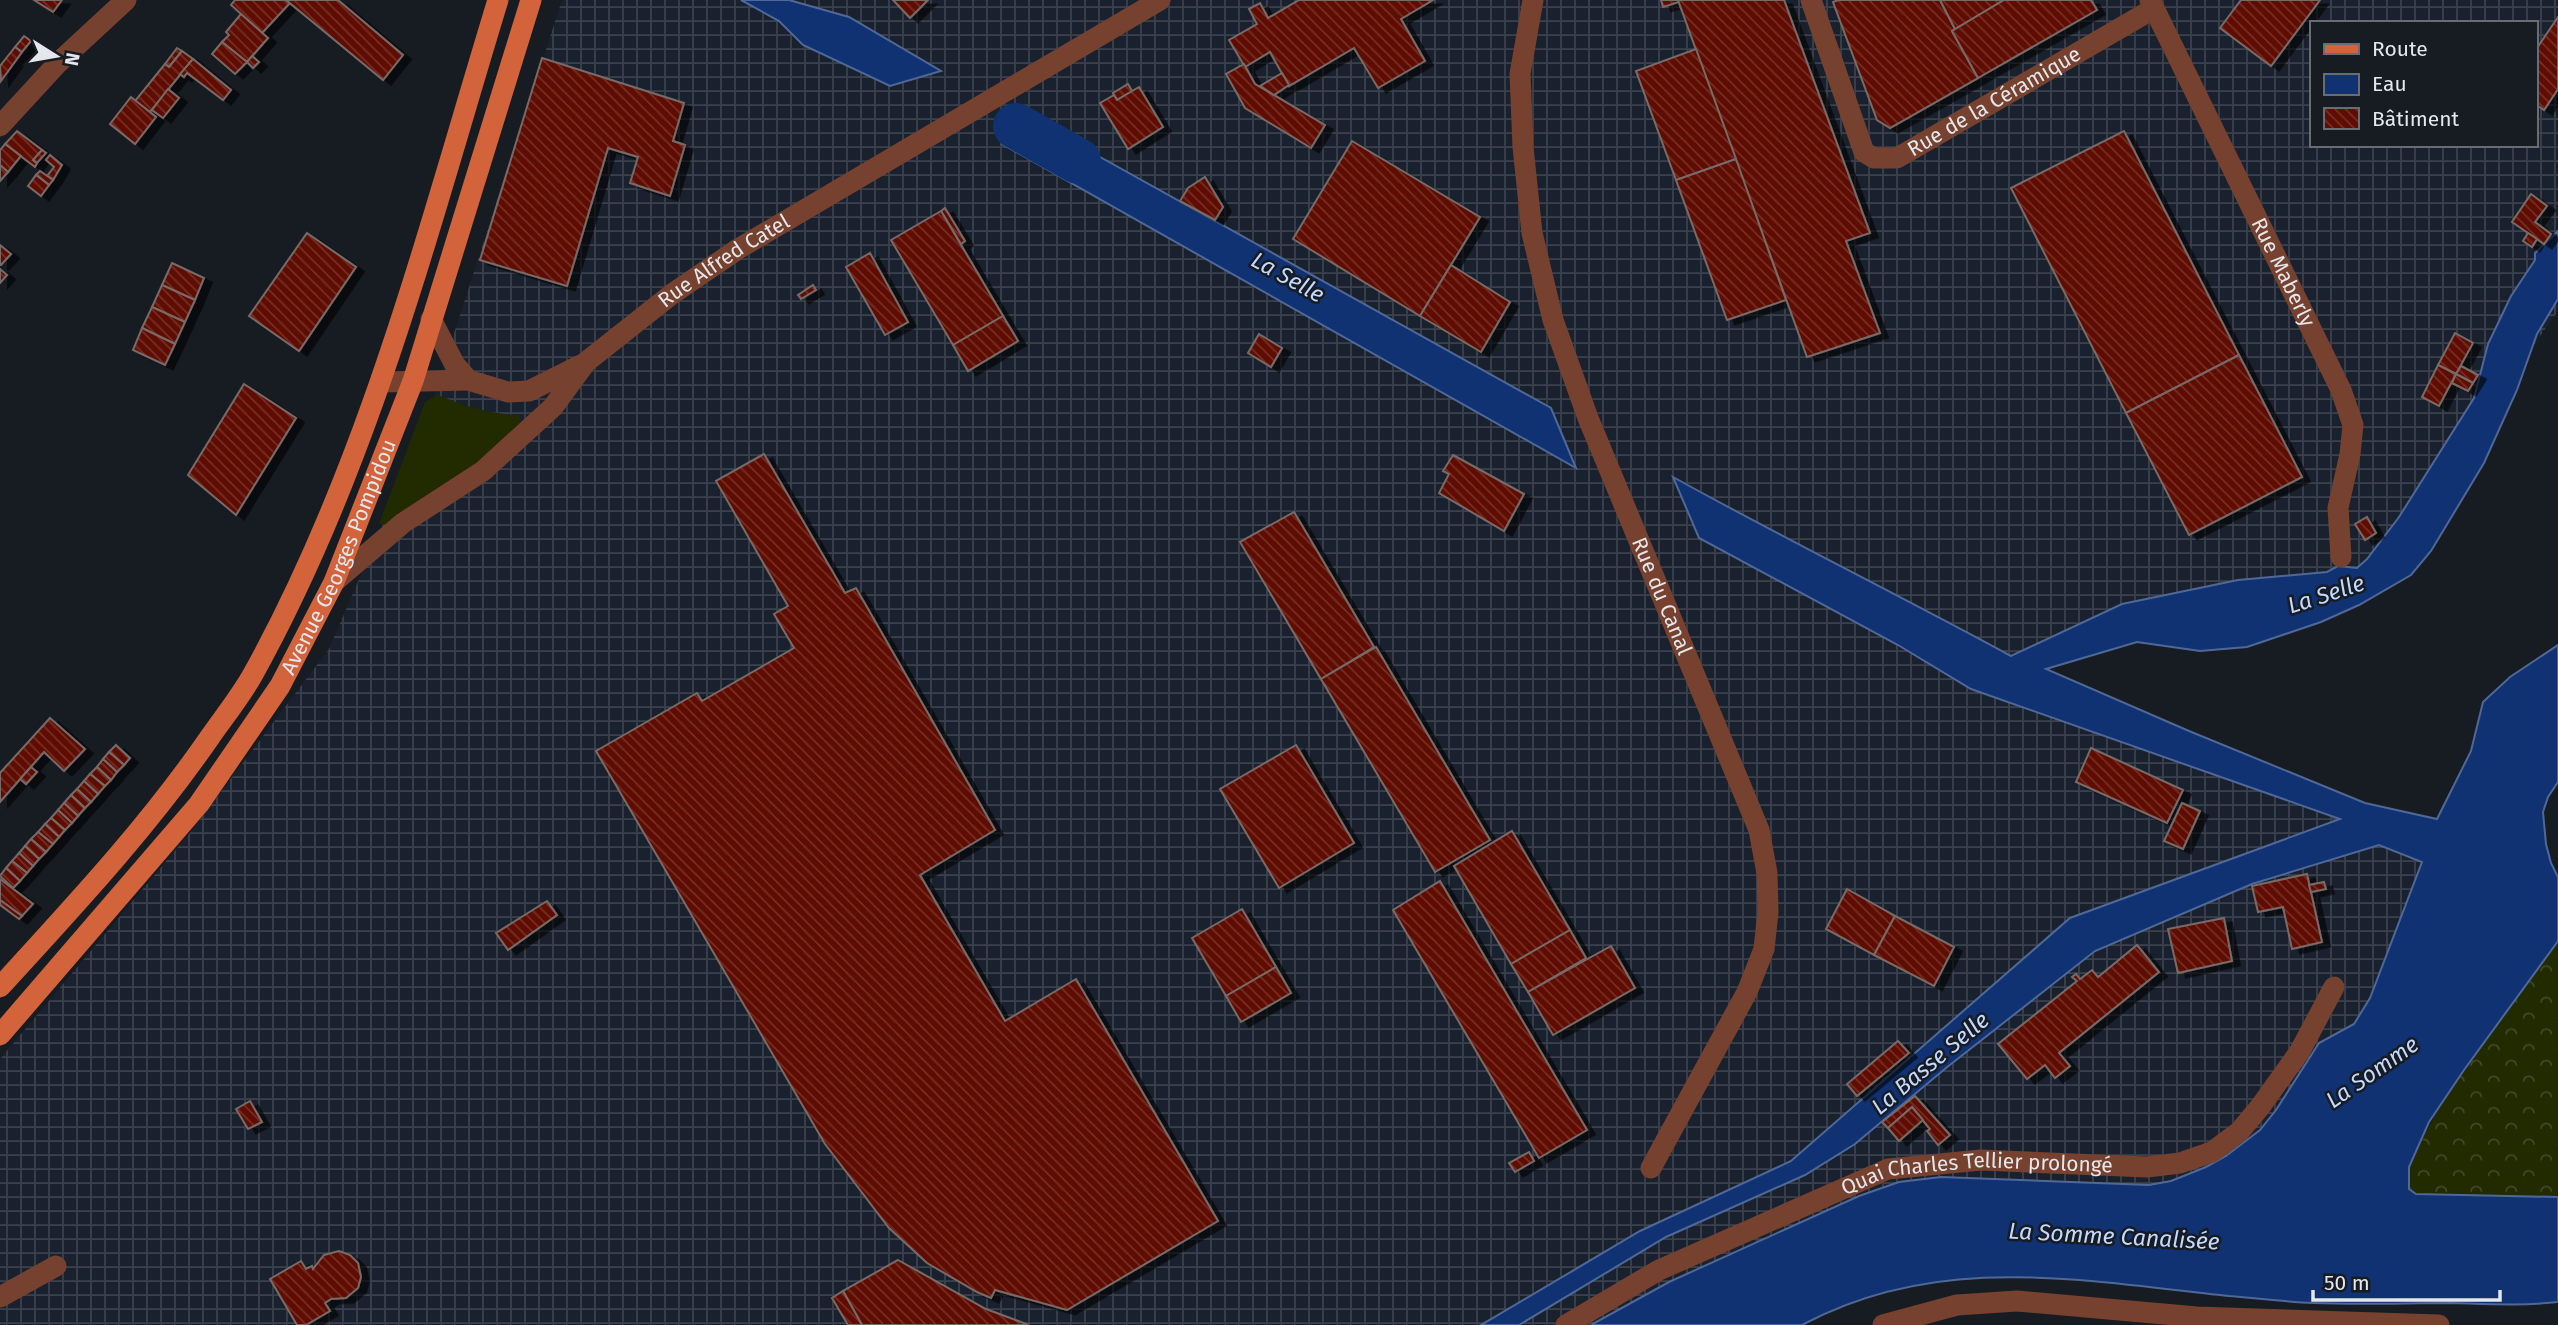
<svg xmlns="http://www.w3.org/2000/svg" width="2558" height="1325" font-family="'Fira Sans',sans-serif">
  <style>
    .industrial { fill: url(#industrial-grid); fill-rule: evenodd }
    .grass { fill: #222a00 }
    .forest { fill: url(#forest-crowns) }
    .water { fill: #103272; stroke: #506897; stroke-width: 2 }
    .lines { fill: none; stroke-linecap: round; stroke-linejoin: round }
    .river { stroke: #103272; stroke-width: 46 }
    .building { fill: url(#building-back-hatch); stroke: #776b68; stroke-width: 2; filter: url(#shadow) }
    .minor { stroke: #76412e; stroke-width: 21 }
    .major { stroke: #d2633b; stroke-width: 21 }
    .labels { text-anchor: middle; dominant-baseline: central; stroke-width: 5; stroke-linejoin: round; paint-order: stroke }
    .street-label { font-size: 21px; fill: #e4e7ec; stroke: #171b22 }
    .water-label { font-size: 23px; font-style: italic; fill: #c2d8ff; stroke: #171b22 }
  </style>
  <defs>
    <pattern id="industrial-grid" width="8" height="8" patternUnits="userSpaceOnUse" patternTransform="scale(1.75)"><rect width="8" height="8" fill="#1a212e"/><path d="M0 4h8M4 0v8" fill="none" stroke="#3b414c"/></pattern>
    <pattern id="forest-crowns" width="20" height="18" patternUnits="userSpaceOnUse" patternTransform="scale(1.75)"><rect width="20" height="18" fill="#222a00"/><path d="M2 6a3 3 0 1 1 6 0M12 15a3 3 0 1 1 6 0" fill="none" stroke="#424925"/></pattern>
    <pattern id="building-back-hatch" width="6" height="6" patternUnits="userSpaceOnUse" patternTransform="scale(1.75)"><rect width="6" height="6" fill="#5f0c01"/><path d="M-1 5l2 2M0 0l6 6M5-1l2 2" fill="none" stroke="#762f26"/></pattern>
    <filter id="shadow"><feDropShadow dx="8" dy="4.5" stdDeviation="0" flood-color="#0009"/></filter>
  </defs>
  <rect width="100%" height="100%" fill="#171b22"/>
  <path class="industrial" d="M 562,0 L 2558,0 L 2558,311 L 2359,590 L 2007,666 L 2443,845 L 2265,1266 L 1883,1214 L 1659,1325 L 0,1325 L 0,1059 L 189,834 L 329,649 L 421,435 ZM 2311,23 L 2535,23 L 2535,145 L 2311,145 Z"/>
  <path class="grass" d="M 438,395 C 464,406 490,414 518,415 L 521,420 C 513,445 417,506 391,525 L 379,524 L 425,402 Z"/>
  <path class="forest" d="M 2558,941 L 2558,1197 L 2416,1194 C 2408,1188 2406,1182 2408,1171 C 2410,1162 2415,1155 2419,1147 C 2454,1072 2510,1007 2558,941 Z"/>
  <g class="water">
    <polygon points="741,0 789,0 849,17 941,71 890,86 803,45 779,21"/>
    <polygon points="1039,123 1551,408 1576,468 1002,144"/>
    <path d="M 2558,231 L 2558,299 L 2537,334 L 2517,390 L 2484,463 L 2431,551 L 2411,575 L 2359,605 L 2321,622 L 2247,647 L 2200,651 L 2137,642 L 2046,669 L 2189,731 L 2365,803 L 2437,819 L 2471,751 L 2483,702 L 2510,677 L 2558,645 L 2558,782 L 2548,797 L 2543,812 L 2546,844 L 2551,863 L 2558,877 L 2558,941 L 2464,1070 L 2429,1122 L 2409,1167 L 2409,1189 L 2416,1194 L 2558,1197 L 2558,1302 C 2522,1306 2488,1304 2452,1303 C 2406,1303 2360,1305 2314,1303 C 2285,1302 2257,1298 2229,1296 C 2081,1281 1940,1251 1802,1325 L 1591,1325 L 1669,1282 L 1859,1196 L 1899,1182 L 1941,1177 L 2149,1185 L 2171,1181 L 2206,1167 L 2226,1156 L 2260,1130 L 2276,1110 L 2319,1043 L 2354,1024 L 2370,998 L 2422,862 L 2379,845 L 2252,884 L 2095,951 L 1946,1068 L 1855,1144 L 1805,1175 L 1666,1237 L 1519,1325 L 1481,1325 L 1640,1231 L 1791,1161 L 2070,918 L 2340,819 L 1971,689 L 1898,645 L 1699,538 L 1673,477 C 1785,539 1899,595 2011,656 L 2122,604 L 2238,580 L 2327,572 L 2338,566 L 2357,568 L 2367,559 L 2399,517 L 2474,398 L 2488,344 L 2511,296 L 2535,260 L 2535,253 Z"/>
  </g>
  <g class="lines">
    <polyline class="river" points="1016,126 1078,161"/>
  </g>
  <g class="building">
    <polygon points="34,0 62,0 53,12"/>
    <polygon points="235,0 286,0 290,3 262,33 231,5"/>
    <polygon points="286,0 338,0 403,55 383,80"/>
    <polygon points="893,0 928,0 910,18"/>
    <polygon points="1299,0 1433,0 1401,19 1425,61 1378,88 1354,48 1289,86 1270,52 1245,67 1229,40 1257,24 1249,9 1260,3 1268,18"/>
    <polygon points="1661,0 1678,0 1679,2 1663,7"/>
    <polygon points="1678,0 1784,0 1870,233 1846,241 1880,333 1807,357"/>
    <polygon points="1838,0 1940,0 1955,29 1952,31 1978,78 1890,128 1877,120 1833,2"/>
    <polygon points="1940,0 2004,0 1955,29"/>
    <polygon points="2004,0 2091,0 2097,10 1978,78 1952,31"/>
    <polygon points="2241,0 2320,0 2271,66 2220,28"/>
    <polygon points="241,14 268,38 247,62 222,42 229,35 226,32"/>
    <polygon points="2558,17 2558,89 2544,110 2535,104 2535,51"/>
    <polygon points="24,36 31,41 22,52 15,47"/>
    <polygon points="222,42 247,62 235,74 212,54"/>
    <polygon points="15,47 22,52 1,81 0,66"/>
    <polygon points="177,48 182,51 169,67 165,64"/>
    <polygon points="1696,49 1736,159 1676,180 1636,71"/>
    <polygon points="182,51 193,59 150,112 135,101 165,64 169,67"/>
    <polygon points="252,56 259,62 253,68 247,62"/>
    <polygon points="542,58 684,103 673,141 685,145 670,196 630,183 638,157 608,148 567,286 480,260"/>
    <polygon points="193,59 231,90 223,100 187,73 184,77 180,74"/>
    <polygon points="1244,64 1255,84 1325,125 1311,148 1245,108 1226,74"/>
    <polygon points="1282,73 1289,85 1274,95 1260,86"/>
    <polygon points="1128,84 1132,91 1117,100 1113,93"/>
    <polygon points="1139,87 1163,127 1128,149 1100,103 1114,95 1117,100"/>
    <polygon points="168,89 179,98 163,118 152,110"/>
    <polygon points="131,97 156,117 135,144 110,124"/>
    <polygon points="17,131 42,150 33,160 37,163 35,167 5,144"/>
    <polygon points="2124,131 2239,355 2126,413 2011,188"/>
    <polygon points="1352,141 1480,217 1420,316 1293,239"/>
    <polygon points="5,144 21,156 8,172 0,165 0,150"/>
    <polygon points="42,150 46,153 37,163 33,160"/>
    <polygon points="50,155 62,165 53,180 47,176 54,167 46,160"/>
    <polygon points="1736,159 1786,300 1727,320 1676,180"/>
    <polygon points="0,165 8,172 0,181"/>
    <polygon points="40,171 53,180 49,185 36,175"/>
    <polygon points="36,175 49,185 41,196 28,186"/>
    <polygon points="1205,177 1223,207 1215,220 1180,201 1188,188"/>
    <polygon points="2531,194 2547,206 2535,222 2551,234 2544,244 2512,222"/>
    <polygon points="945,208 965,241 961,244 941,211"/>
    <polygon points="941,211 1003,316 953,345 891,240"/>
    <polygon points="307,233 356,267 299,351 249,316"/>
    <polygon points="2528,233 2537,239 2532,247 2523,241"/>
    <polygon points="0,245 11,254 1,265 0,265"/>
    <polygon points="870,253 908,322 885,335 846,267"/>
    <polygon points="172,263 204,278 195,300 162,285"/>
    <polygon points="1451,265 1510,302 1481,352 1420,316"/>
    <polygon points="0,269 7,275 0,283"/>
    <polygon points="162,285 195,300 185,322 152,307"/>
    <polygon points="813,285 816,290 801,299 798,295"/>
    <polygon points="152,307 185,322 175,344 142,328"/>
    <polygon points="1003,316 1018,341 968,371 953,345"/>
    <polygon points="142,328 175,344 165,365 133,350"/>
    <polygon points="2455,333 2473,343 2456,374 2438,365"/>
    <polygon points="1259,334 1282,348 1271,367 1248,353"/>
    <polygon points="2239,355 2302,477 2189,535 2126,413"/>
    <polygon points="2438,365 2456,374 2439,406 2422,397"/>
    <polygon points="2461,366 2478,375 2473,383 2456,374"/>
    <polygon points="2456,374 2473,383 2468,391 2452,383"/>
    <polygon points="244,384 296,418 236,515 188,475"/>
    <polygon points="764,454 845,593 856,588 995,830 920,875 1005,1021 1076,979 1218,1221 1067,1310 995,1290 991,1298 977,1292 927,1263 889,1228 825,1144 596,751 697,693 702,701 794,648 774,614 788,606 716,481"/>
    <polygon points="1453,455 1524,494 1504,531 1439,493 1449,474 1443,471"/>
    <polygon points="1294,512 1374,647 1321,679 1240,542"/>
    <polygon points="2367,517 2376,533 2365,540 2355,524"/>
    <polygon points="1376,647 1490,840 1435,872 1321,679"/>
    <polygon points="50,718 85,749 64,771 44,752 0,802 0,773"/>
    <polygon points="116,745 130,758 124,765 109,752"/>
    <polygon points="1296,745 1354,843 1279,888 1220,789"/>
    <polygon points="2091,748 2183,790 2167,823 2076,782"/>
    <polygon points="109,752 124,765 117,772 103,759"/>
    <polygon points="103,759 117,772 111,780 97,767"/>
    <polygon points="31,767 37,772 26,784 20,779"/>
    <polygon points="97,767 111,780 105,786 90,774"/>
    <polygon points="90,774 105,786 98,794 84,781"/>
    <polygon points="84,781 98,794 91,802 77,789"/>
    <polygon points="77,789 91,802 85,808 71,795"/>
    <polygon points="71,795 85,808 78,816 64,803"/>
    <polygon points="64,803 78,816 72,823 58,810"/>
    <polygon points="2182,803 2200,811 2183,849 2164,841"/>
    <polygon points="58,810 72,823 65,830 51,818"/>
    <polygon points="51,818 65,830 59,837 45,824"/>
    <polygon points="45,824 59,837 53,844 38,832"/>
    <polygon points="1512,831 1570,930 1511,964 1454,866"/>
    <polygon points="38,832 53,844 46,852 31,839"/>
    <polygon points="31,839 46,852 39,859 25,846"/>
    <polygon points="25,846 39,859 33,866 19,853"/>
    <polygon points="19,853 33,866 27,873 12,861"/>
    <polygon points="12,861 27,873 20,881 6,868"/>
    <polygon points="6,868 20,881 13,888 0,876"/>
    <polygon points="2307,874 2322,942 2292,949 2283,907 2258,912 2252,886"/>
    <polygon points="0,879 33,904 22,916 0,900"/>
    <polygon points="1440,881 1587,1130 1539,1158 1393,910"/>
    <polygon points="2324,882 2326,889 2311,892 2309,885"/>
    <polygon points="1847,889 1895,916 1874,955 1826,929"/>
    <polygon points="0,900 22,916 19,919 0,905"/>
    <polygon points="547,901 557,915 508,950 496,933"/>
    <polygon points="1242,909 1276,967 1226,996 1192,938"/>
    <polygon points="1895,916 1954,947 1934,986 1874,955"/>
    <polygon points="2224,918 2232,961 2178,973 2168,929"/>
    <polygon points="1570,930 1586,958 1528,992 1511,964"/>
    <polygon points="2137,945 2159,972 2059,1053 2070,1066 2055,1078 2045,1065 2027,1079 1998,1044 2077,981 2072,977 2076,974 2080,979 2092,970 2098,977"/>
    <polygon points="1611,946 1635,988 1553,1035 1528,992"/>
    <polygon points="1276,967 1291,993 1241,1022 1226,996"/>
    <polygon points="1898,1041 1909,1053 1857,1096 1847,1084"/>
    <polygon points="1915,1096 1950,1135 1938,1145 1927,1131 1930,1129 1912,1107 1888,1128 1882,1122"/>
    <polygon points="250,1101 262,1122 248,1129 236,1109"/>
    <polygon points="1912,1107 1923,1120 1899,1141 1888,1128"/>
    <polygon points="1529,1152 1534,1161 1515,1172 1509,1163"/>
    <polygon points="339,1251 350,1255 358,1263 361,1277 358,1288 346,1298 331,1299 325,1303 330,1311 306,1325 297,1325 270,1279 301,1261 306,1269 312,1266 313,1269 324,1255"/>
    <polygon points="898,1260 986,1309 1029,1325 862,1325 843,1291"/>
    <polygon points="843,1291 862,1325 848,1325 832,1298"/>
  </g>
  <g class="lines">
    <g class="minor">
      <path id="s1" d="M 1533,0 L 1520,74 L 1523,147 L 1532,233 L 1553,320 L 1588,418 L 1759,830 L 1767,873 L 1768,912 L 1764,949 L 1747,992 L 1651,1168"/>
      <path id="s2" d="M 1811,0 L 1864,152 L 1874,158 L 1897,158 L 2153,9"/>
      <path id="s3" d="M 2150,0 L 2341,390 L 2353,425 L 2350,454 L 2338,508 L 2341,557"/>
      <polyline points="0,126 58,63 126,0"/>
      <polyline points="431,319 455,365 468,380 508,392 529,391 581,365"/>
      <polyline points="382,382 468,380"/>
      <path id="s4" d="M 334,582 L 403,523 L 483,471 L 553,407 L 586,362 L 672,294 L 738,249 L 1160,0"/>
      <polyline points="0,1297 56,1266"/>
      <path id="s5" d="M 1566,1325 L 1659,1270 L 1888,1169 L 1981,1160 L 2147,1167 L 2180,1163 L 2212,1152 L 2239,1132 L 2260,1107 L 2300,1051 L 2334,987"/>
      <polyline points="1883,1325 1957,1305 2017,1301 2197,1317 2439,1325"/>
    </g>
    <g class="major">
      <path d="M 0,987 C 74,906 148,827 210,737 C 224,717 240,697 252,676 C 369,466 428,229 498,0"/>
      <path id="s6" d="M 0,1035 L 199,804 L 280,686 L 334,582 L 413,381 L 531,0"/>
    </g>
  </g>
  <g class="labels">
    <g class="street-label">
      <text stroke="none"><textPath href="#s2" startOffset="308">Rue de la Céramique</textPath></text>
      <text stroke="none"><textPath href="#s4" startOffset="508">Rue Alfred Catel</textPath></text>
      <text stroke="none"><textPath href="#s3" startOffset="303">Rue Maberly</textPath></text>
      <text stroke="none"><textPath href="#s6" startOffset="590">Avenue Georges Pompidou</textPath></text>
      <text stroke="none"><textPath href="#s1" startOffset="621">Rue du Canal</textPath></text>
      <text stroke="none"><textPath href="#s5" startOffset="446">Quai Charles Tellier prolongé</textPath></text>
    </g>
    <g class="water-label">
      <text transform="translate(1288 277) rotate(29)">La Selle</text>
      <text transform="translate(2326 594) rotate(-18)">La Selle</text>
      <text transform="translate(1930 1063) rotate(-40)">La Basse Selle</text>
      <text transform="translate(2372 1072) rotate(-35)">La Somme</text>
      <text transform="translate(2114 1236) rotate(3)">La Somme Canalisée</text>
    </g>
  </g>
  <rect x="2310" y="21" width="228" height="126" fill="#171b22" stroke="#696d73" stroke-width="2"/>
  <rect x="2324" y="44" width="35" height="10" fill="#d2633b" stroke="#696d73" stroke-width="2"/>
  <text x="2372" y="56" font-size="21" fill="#e4e7ec">Route</text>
  <rect x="2324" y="74" width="35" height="21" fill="#103272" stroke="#696d73" stroke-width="2"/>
  <text x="2372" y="91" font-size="21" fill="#e4e7ec">Eau</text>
  <rect x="2324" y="108" width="35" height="21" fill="url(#building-back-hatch)" stroke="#696d73" stroke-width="2"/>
  <text x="2372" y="126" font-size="21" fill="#e4e7ec">Bâtiment</text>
  <g transform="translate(56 56) rotate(101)" stroke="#171b22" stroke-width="5" paint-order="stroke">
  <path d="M0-5L12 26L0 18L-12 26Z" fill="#e4e7ec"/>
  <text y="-10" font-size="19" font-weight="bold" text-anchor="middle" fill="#e4e7ec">N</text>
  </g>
  <path d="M2313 1290v10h187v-10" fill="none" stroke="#e4e7ec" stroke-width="3.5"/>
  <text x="2324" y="1290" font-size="21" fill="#e4e7ec" stroke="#171b22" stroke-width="5" paint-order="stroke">50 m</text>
</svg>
